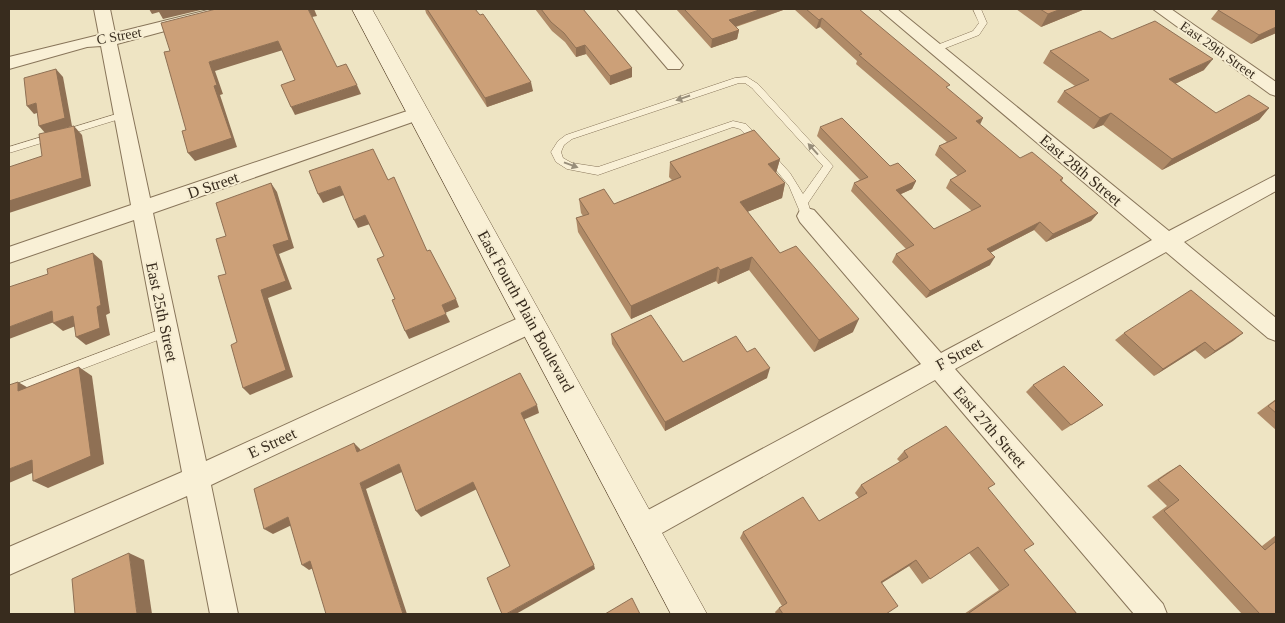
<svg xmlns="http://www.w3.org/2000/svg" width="1285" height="623" font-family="Georgia,serif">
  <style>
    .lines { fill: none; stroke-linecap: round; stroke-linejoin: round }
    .service-casing { stroke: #88755a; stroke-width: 1 }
    .minor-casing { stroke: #88755a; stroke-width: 2 }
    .secondary-casing { stroke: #6a563d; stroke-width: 1 }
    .service { fill: #f9f0d6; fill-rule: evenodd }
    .minor { fill: #f9f0d6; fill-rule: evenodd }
    .secondary { fill: #f9f0d6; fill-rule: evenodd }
    .wall { fill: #af8a67 }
    .shaded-wall { fill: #8f7054 }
    .building { fill: #cca078; stroke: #8f7054 }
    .oneway { fill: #988e7a }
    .labels { text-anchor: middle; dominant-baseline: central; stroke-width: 4; stroke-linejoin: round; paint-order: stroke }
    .far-street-label { font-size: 14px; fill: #382c1e; stroke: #f6edd2 }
    .street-label { font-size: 16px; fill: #382c1e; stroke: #f6edd2 }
  </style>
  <rect width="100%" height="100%" fill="#eee4c3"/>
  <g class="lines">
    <defs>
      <g id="service">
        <polygon points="973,9 981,9 987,23 979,35 938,51 932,51 932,47 973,31 979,23"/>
        <polygon points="747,77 758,84 833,166 808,203 812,216 811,219 803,219 789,186 764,155 769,152 772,153 790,173 803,194 823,166 752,88 745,83 739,83 572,139 564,145 561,152 563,158 572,163 598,167 733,121 746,124 762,141 762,145 756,145 740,129 733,127 598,175 567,169 556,162 551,152 558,141 566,135 735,78"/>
        <polygon points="123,112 128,115 126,117 9,153 9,147"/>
        <polygon points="167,327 171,329 173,332 171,335 9,397 9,387"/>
      </g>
      <g id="minor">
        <polygon points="94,9 110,9 115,33 212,9 237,9 235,12 117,44 150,198 410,110 417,108 424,110 426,114 424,118 153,213 206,461 525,315 533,312 541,315 544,322 541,329 211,485 238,614 210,614 187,496 9,575 9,547 182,472 134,220 9,263 9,247 131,205 101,46 87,47 9,69 9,57 99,35"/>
        <polygon points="617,9 634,9 680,61 683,65 680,69 668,69"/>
        <polygon points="879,9 897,9 1169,231 1276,175 1276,191 1184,242 1276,318 1276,341 1268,338 1166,252 955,369 1163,604 1167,614 1134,614 935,380 653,538 643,541 633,538 630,528 633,518 921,364 800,222 797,216 800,210 807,208 814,210 941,353 1152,240"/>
        <polygon points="1153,9 1171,9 1276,82 1276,96 1270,94"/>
      </g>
      <polygon id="secondary" points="352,9 372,9 707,614 671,614"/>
    </defs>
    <use href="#service" class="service-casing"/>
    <use href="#minor" class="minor-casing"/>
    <use href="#secondary" class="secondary-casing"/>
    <use href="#service" class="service"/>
    <use href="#minor" class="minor"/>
    <use href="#secondary" class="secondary"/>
  </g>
  <g class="wall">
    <polygon points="425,9 475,9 533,91 487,107 426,13"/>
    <polygon points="535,9 583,9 632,68 632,77 610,85 586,54 576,57 565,42 552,31"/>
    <polygon points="676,9 786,9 736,27 739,30 737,39 711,48"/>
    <polygon points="794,9 859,9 948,89 980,125 1020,158 1063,178 1062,181 1098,213 1091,221 1046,242 1034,230 990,253 990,265 926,298 892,262 896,254 906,249 851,191 854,183 860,180 817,136 820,127 916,181 912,189 901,194 934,229 972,211 946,188 950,180 958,176 935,155 939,146 947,142 856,64 857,61 820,27 816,29"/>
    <polygon points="1016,9 1085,9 1041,27"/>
    <polygon points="1276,9 1276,33 1251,44 1211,19 1218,10"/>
    <polygon points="1112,39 1204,70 1175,84 1216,113 1269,108 1259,120 1162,170 1103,125 1093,129 1057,102 1064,91 1075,86 1043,63 1050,51"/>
    <polygon points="780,159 776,173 785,183 782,198 747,212 780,253 853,332 814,352 749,270 718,284 716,281 631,319 578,232 576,218 583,216 581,213 579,199 614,204 672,180 669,177 670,162"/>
    <polygon points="1124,333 1243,333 1205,359 1195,350 1154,376 1115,340"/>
    <polygon points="611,334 683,362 747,352 767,378 665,431 612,344"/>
    <polygon points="1033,385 1094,411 1062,431 1026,392"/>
    <polygon points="1276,399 1276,430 1257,413"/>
    <polygon points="904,451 988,489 1024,550 1077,614 964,614 999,590 969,553 922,584 909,566 882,583 886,614 776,614 775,612 779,608 782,606 740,538 743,532 819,521 859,498 855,493 861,485 900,462 897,459"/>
    <polygon points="1180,465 1262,546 1276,535 1276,614 1242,614 1152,517 1167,506 1147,486 1168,472"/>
  </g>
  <g class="shaded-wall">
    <polygon points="149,9 205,9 163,19 159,12 152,14"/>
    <polygon points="308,9 314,9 317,16 312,17"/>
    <polygon points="762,9 786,9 728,29 729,20"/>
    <polygon points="1061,9 1085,9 1041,27 1048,14"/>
    <polygon points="822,18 820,27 816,29 819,20"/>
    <polygon points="1276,27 1276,33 1251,44 1259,35"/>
    <polygon points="739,30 737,39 711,48 712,39"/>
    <polygon points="278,41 283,50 215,71 223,94 220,95 237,147 195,161 188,153 214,86 209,62"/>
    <polygon points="585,45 586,54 576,57 576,48"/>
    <polygon points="1213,59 1204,70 1160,91 1169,79"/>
    <polygon points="632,68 632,77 610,85 610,76"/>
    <polygon points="56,69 63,77 72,126 46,134 39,126"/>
    <polygon points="531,82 533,91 487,107 485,98"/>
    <polygon points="357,85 361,94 295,115 291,107"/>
    <polygon points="36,103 43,111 34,114 27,106"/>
    <polygon points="1269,108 1259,120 1162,170 1172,159"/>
    <polygon points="1111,113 1103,125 1093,129 1100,118"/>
    <polygon points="983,118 979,127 976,121"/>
    <polygon points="74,126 82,135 91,186 9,213 9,201"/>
    <polygon points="780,159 776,173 768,164"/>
    <polygon points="916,181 912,189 892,198 896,190"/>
    <polygon points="271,183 277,192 294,248 279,254 292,289 268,298 293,377 250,395 243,388 261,290 273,245"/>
    <polygon points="785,183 782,198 737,216 740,202"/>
    <polygon points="340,186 344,195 323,203 318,194"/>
    <polygon points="1098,213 1091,221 1046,242 1053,234"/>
    <polygon points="365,215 370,224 358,228 354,220"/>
    <polygon points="1040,222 1034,230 982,257 987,249"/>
    <polygon points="93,253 102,261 110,313 106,315 110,335 86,345 76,337 97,307"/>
    <polygon points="752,257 749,270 718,284 720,270"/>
    <polygon points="995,257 990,265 926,298 930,291"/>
    <polygon points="718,267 716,281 631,319 631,306"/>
    <polygon points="456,299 459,307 445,313 442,305"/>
    <polygon points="52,311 62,319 9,339 9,327"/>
    <polygon points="446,314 450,322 409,339 405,331"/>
    <polygon points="73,316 83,323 63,331 53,323"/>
    <polygon points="859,319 853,332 814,352 819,340"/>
    <polygon points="1243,333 1233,341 1205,359 1215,351"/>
    <polygon points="1205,342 1195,350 1154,376 1163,369"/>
    <polygon points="79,367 92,376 104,464 48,488 33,481"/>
    <polygon points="770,368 767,378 665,431 665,422"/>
    <polygon points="18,382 32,390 18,391"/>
    <polygon points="537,405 539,413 523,420 521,413"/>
    <polygon points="354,443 360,449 363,459 357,452"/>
    <polygon points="32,460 46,467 9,483 9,469"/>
    <polygon points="399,464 404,471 366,489 407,614 403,614 360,483"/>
    <polygon points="473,482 477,489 421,517 416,511"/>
    <polygon points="288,517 296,523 273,534 264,529"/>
    <polygon points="129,553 144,560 152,614 137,614"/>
    <polygon points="916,560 909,566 875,587 881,582"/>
    <polygon points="310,561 318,566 309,570 302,565"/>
    <polygon points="594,565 595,569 516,614 506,614"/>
  </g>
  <g class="building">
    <polygon points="216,9 308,9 337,67 346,64 357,85 291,107 281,85 295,80 278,41 209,62 217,85 214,86 232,138 188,153 182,131 186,130 164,52 170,51 161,23"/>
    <polygon points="427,9 475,9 480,15 483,14 531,82 485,98"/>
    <polygon points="541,9 583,9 632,68 610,76 585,45 576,48 564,33 551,22"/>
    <polygon points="684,9 762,9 729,20 739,30 712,39"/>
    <polygon points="806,9 859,9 950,85 946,87 983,118 976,121 1020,158 1032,152 1063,178 1060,180 1098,213 1053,234 1040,222 987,249 995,257 930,291 896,254 914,245 854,183 868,177 820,127 842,118 890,166 898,163 916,181 896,190 934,229 981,206 950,180 966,171 939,146 957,138 859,55 862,54 822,18 819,20"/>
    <polygon points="1040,9 1061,9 1048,14"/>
    <polygon points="1220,9 1276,9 1276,27 1259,35 1218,10"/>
    <polygon points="1155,21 1213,59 1169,79 1216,113 1249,95 1269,108 1172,159 1111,113 1100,118 1064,91 1089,80 1050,51 1100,31 1112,39"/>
    <polygon points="56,69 65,118 39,126 36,103 27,106 24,78"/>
    <polygon points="74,126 82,178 9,201 9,167 42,156 39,134"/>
    <polygon points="754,130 780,159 768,164 785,183 740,202 780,253 796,246 859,319 819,340 752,257 720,270 718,267 631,306 576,218 589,214 579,199 604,189 614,204 681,177 670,162"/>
    <polygon points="373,149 388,180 394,177 427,251 430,250 456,299 442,305 446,314 405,331 392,300 395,299 377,259 384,256 365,215 354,220 340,186 318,194 309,171"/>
    <polygon points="271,183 289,240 273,245 286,281 261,290 286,370 243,388 231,345 237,342 218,276 226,274 216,239 226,236 216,203"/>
    <polygon points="93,253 101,305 97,307 100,328 76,337 73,316 53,323 52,311 9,327 9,287 48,274 47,269"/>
    <polygon points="1191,290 1243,333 1215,351 1205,342 1163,369 1124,333"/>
    <polygon points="651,315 683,362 736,336 747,352 755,348 770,368 665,422 611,334"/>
    <polygon points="1064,366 1103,405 1071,425 1033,385"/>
    <polygon points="79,367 91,456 33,481 32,460 9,469 9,385 18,382 18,391"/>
    <polygon points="520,373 537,405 521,413 594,565 506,614 502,614 487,578 510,566 473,482 416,511 399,464 360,483 403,614 326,614 310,561 302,565 288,517 264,529 254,489 354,443 357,452"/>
    <polygon points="1276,400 1276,413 1268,406"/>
    <polygon points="946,426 995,484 988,488 1034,544 1024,550 1077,614 970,614 969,613 1009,585 978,547 930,579 916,560 881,582 898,606 886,614 783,614 779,608 787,603 743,532 803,497 819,521 867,493 861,485 908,457 904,451"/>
    <polygon points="1180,465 1265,550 1276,541 1276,614 1260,614 1164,511 1179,500 1158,480"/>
    <polygon points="129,553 137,614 75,614 72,579"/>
    <polygon points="632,598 640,614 605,614"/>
  </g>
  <defs><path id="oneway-solid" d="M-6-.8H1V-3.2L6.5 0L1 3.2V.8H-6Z" transform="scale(1.25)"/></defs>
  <g class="oneway">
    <use href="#oneway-solid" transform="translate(683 98) rotate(161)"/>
    <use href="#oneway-solid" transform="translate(813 149) rotate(-132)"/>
    <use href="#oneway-solid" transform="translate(571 165) rotate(20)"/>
  </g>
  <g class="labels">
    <g class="far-street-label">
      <text transform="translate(119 36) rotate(-10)">C Street</text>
      <text transform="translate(1218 50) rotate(35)">East 29th Street</text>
    </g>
    <g class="street-label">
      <text transform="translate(1081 170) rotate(40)">East 28th Street</text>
      <text transform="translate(213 185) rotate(-19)">D Street</text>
      <text transform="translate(526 311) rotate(61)">East Fourth Plain Boulevard</text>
      <text transform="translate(162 312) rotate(78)">East 25th Street</text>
      <text transform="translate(959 354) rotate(-29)">F Street</text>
      <text transform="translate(990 427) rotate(49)">East 27th Street</text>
      <text transform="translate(272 443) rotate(-25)">E Street</text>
    </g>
  </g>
  <rect width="1285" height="623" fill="none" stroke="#382c1e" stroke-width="20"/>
</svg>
